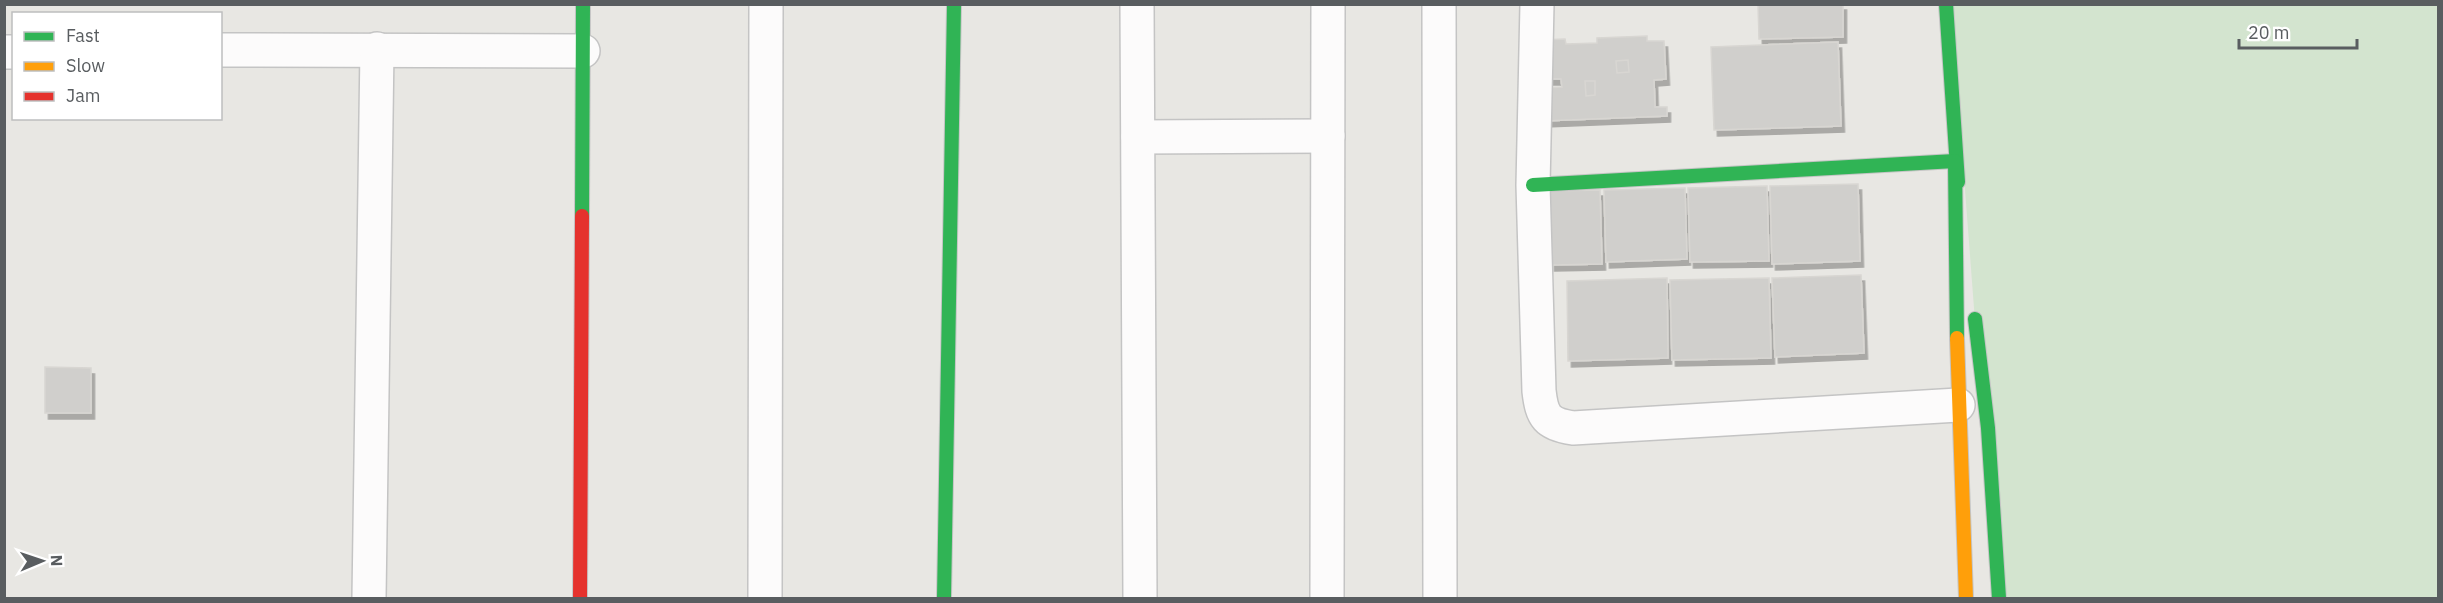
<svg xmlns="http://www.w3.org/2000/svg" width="2443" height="603" font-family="'IBM Plex Sans',sans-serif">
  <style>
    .green { fill: #d3e4cf }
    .building { fill: #d0cfcc; stroke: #d8d6d2; stroke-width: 1.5; filter: url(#shadow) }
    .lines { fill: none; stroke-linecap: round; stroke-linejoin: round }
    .street-casing { stroke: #c4c4c4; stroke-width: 36 }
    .fast-casing { stroke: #c5c5c5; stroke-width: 16 }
    .slow-casing { stroke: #c5c5c5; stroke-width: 16 }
    .jam-casing { stroke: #c5c5c5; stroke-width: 16 }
    .street { stroke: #fcfbfb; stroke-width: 33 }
    .fast { stroke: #30b455; stroke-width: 14 }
    .slow { stroke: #ff9f0a; stroke-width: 14 }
    .jam { stroke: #e5322d; stroke-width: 14 }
  </style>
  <defs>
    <filter id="shadow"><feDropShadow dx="3.5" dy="6" stdDeviation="0" flood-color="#0004"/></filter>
  </defs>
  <rect width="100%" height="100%" fill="#e8e7e3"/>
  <polygon class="green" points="1951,5 2438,5 2438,598 1996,598"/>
  <g class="building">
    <polygon points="1758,4 1843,4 1843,37 1759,39"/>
    <polygon points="1647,36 1647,41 1664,41 1666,79 1654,80 1655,107 1667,107 1667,116 1543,121 1541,88 1562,87 1561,79 1541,79 1539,40 1565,39 1566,44 1597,43 1597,38"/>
    <polygon points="1838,42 1841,126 1714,130 1711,47"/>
    <polygon points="1628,60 1629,72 1617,73 1616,61"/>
    <polygon points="1585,81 1595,81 1595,95 1586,96"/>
    <polygon points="1858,184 1860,261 1772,264 1770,186"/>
    <polygon points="1767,186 1769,261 1690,262 1688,188"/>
    <polygon points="1685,188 1687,259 1606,262 1604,190"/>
    <polygon points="1600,190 1602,264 1551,265 1550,191"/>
    <polygon points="1861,275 1864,353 1775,357 1772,278"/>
    <polygon points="1667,278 1668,358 1568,361 1567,281"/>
    <polygon points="1769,278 1771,358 1672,360 1670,280"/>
    <polygon points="45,367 91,368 91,413 45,413"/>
  </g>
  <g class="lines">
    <defs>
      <g id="street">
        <polyline points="1137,4 1140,598"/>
        <polyline points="1439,4 1440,598"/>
        <path d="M 1537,4 L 1533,185 L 1539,391 C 1542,417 1547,424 1573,428 L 1958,405"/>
        <polyline points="220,50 583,51"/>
        <polyline points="4,52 14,52"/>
        <polyline points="1138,137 1328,136"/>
        <polyline points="369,598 377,49"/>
        <polyline points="765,598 766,4"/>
        <polyline points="1327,598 1328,4"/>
      </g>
      <g id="fast">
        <polyline points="1946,4 1958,182"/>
        <polyline points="1533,185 1955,161 1957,338"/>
        <polyline points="582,216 583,4"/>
        <polyline points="1975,319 1988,428 1999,598"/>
        <polyline points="944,598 954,4"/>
      </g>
      <polyline id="slow" points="1957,338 1966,598"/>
      <polyline id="jam" points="580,598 582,216"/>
    </defs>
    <use href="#street" class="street-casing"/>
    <use href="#fast" class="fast-casing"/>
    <use href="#slow" class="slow-casing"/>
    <use href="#jam" class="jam-casing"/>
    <use href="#street" class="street"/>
    <use href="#fast" class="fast"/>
    <use href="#slow" class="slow"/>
    <use href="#jam" class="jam"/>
  </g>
  <rect width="2443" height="603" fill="none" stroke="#595d60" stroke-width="12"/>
  <rect x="12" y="12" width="210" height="108" fill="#ffffff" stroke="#bdbebf" stroke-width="1.5"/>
  <rect x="24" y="32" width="30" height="9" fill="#30b455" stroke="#bdbebf" stroke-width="1.5"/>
  <text x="66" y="42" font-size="18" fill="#595d60">Fast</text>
  <rect x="24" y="62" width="30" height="9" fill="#ff9f0a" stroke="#bdbebf" stroke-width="1.5"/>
  <text x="66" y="72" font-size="18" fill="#595d60">Slow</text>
  <rect x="24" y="92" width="30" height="9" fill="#e5322d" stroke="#bdbebf" stroke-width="1.5"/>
  <text x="66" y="102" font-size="18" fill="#595d60">Jam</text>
  <g transform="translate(42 561) rotate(88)" stroke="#ffffff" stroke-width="4.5" paint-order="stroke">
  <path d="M0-4.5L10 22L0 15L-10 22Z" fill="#595d60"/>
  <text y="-9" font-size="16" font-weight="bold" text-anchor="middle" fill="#595d60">N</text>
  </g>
  <path d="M2239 39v9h118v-9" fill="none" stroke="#595d60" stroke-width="3"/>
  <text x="2248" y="39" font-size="18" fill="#595d60" stroke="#ffffff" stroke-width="4.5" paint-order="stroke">20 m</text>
</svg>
